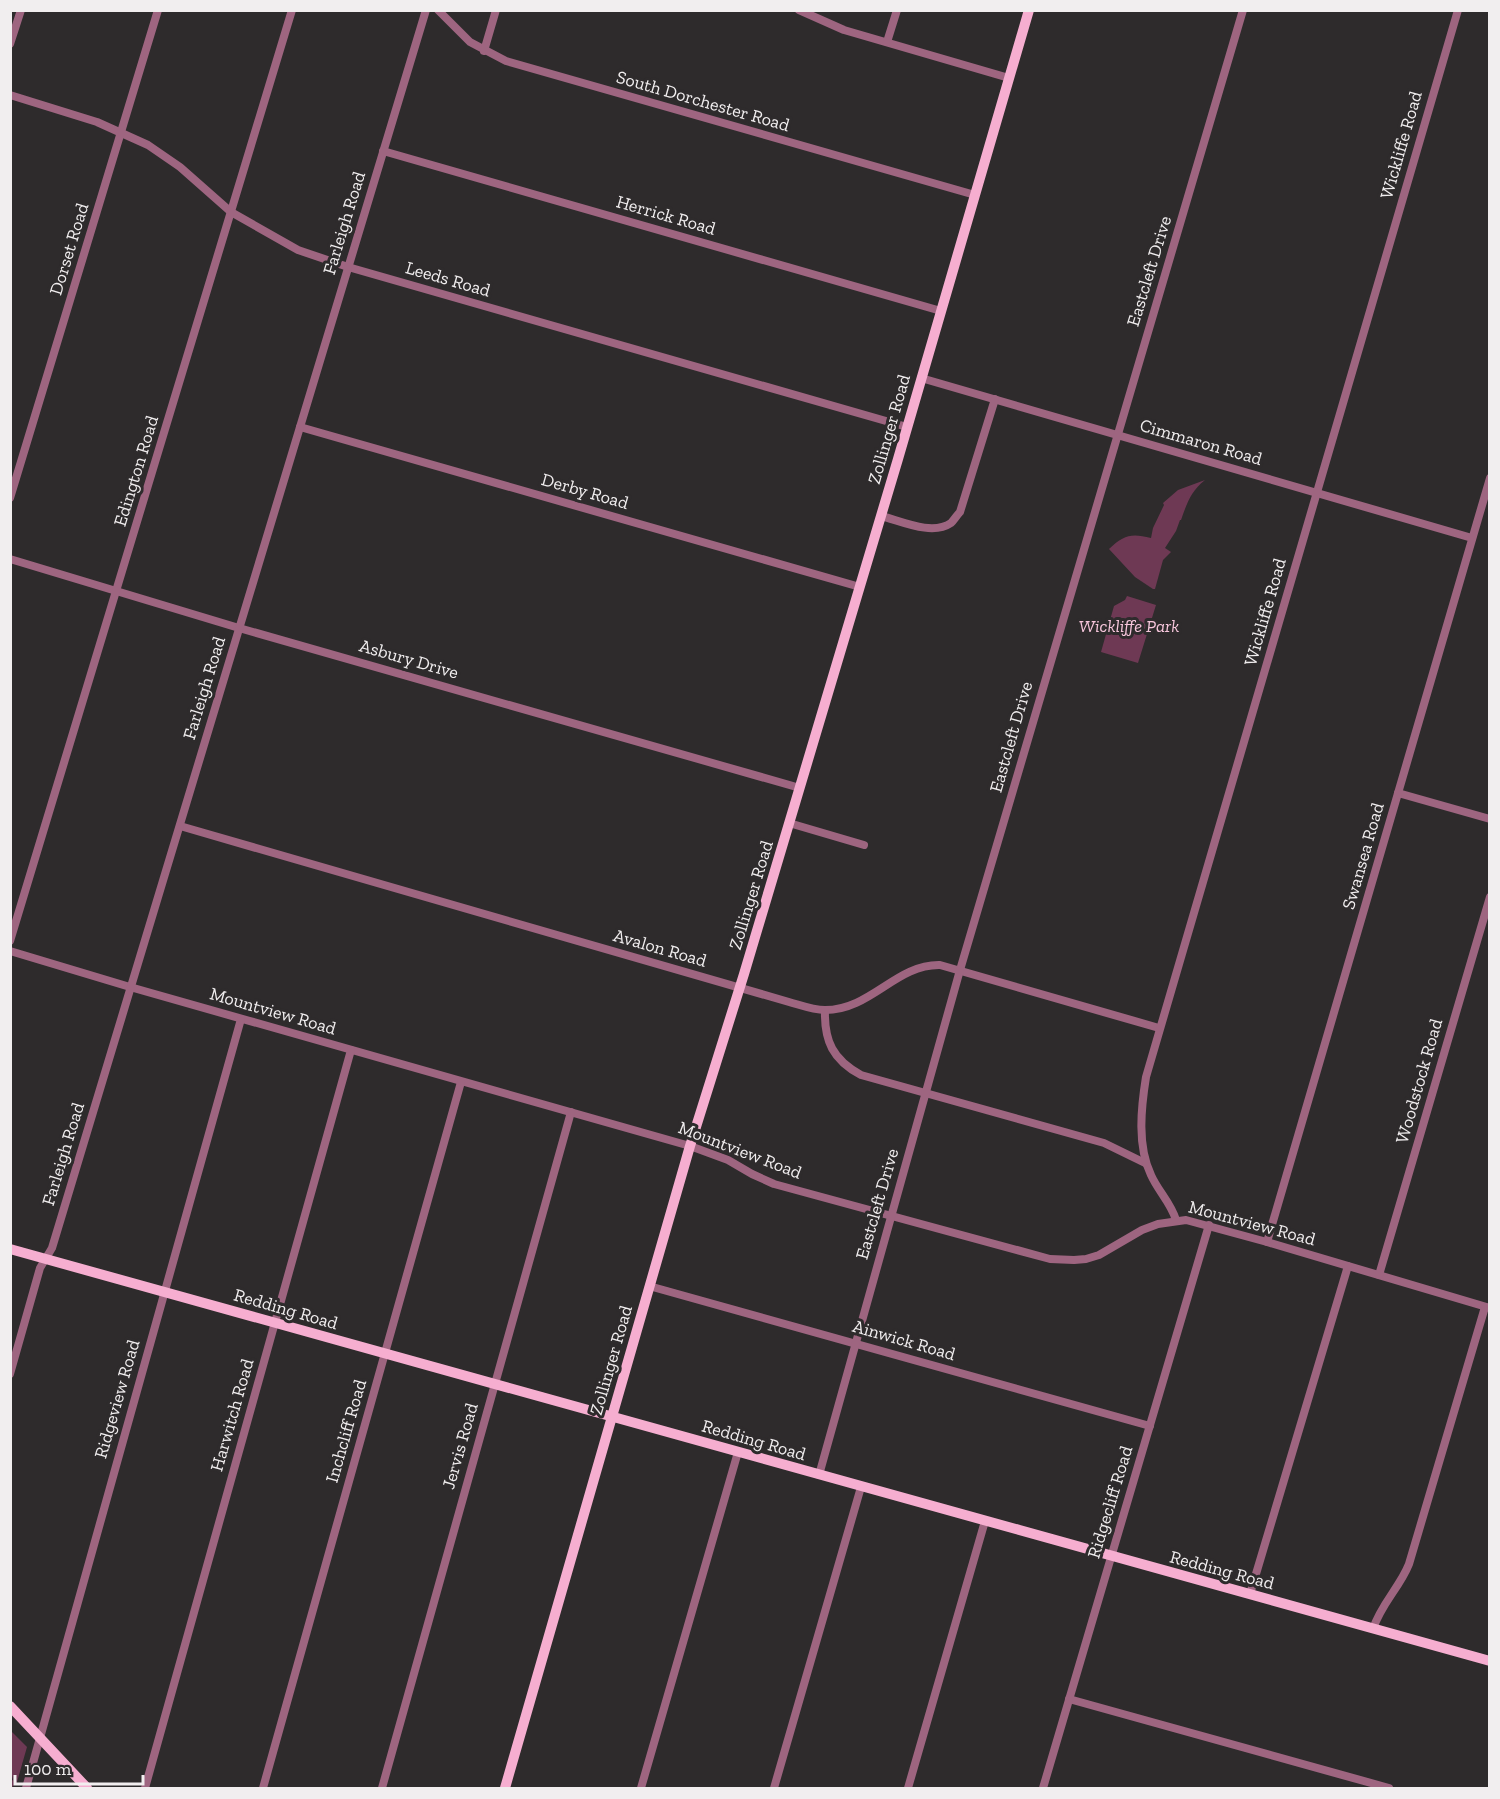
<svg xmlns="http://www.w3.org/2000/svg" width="1500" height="1799" font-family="'Zilla Slab',serif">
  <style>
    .green { fill: #6e3954 }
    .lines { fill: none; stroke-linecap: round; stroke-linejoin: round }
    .minor { stroke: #9e6580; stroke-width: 8 }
    .major { stroke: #f6aed0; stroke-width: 10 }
    .labels { text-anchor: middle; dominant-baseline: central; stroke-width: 6; stroke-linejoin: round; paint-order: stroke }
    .street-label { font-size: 18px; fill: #f1eeef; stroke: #2e2b2c }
    .park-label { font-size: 18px; font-style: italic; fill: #f7c6dc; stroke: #2e2b2c }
  </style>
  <rect width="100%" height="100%" fill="#2e2b2c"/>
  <g class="green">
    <path d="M 1205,480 C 1191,491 1187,503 1181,520 L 1180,520 L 1176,531 L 1165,548 L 1171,552 L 1163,560 L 1155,589 L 1153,589 L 1135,577 L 1109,549 C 1124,535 1131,533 1151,538 L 1153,528 L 1164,505 L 1163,503 L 1178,490 Z"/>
    <polygon points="1127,596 1156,605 1138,663 1101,652 1114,606 1125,600"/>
    <polygon points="10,1730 27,1747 17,1782 11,1788 11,1781 13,1780 11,1770"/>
  </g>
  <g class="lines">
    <g class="minor">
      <polyline points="438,10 470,42 506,61 975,195"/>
      <polyline points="799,10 844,30 1009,78"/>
      <polyline points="887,42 897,10"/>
      <polyline points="10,44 21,10"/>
      <polyline points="484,51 496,10"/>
      <polyline points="10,95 97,122 148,145 180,167 231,212 298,250 348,267 907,427"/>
      <polyline points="383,151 941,311"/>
      <polyline points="921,378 1472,538"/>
      <polyline points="300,427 860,587"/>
      <polyline points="10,498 158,10"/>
      <path d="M 881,516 C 901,521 932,536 951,523 C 954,520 957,515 960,512 L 995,399"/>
      <polyline points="10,559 239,628 800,788"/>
      <polyline points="1398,793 1490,819"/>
      <polyline points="789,823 864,845"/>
      <path d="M 180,826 L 789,1002 C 800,1005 813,1010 825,1010 C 871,1010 896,964 940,965 L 1159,1028"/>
      <polyline points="10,941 292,10"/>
      <polyline points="10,951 130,987 690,1146 728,1160 752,1174 774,1184 1050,1259 1074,1260 1086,1259 1099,1255 1142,1230 1158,1224 1186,1220 1267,1242 1490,1308"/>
      <path d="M 825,1010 C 824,1041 833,1060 861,1075 L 1104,1143 L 1145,1163"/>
      <path d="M 1176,1220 C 1171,1203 1158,1191 1151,1175 C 1137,1146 1141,1108 1146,1077 L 1458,10"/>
      <polyline points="1267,1242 1490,478"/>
      <polyline points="1379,1275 1490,897"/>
      <polyline points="649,1286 1150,1426"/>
      <polyline points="10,1374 40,1268 52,1248 426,10"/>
      <polyline points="819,1475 960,970 1243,10"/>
      <polyline points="1250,1594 1348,1266"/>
      <path d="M 1373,1629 C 1381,1604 1400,1587 1409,1564 L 1485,1307"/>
      <polyline points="1069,1699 1389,1788"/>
      <polyline points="26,1788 241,1019"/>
      <polyline points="145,1788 351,1050"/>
      <polyline points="263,1788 461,1082"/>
      <polyline points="382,1788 571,1112"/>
      <polyline points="641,1788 738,1452"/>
      <polyline points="774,1788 861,1487"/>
      <polyline points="908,1788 985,1521"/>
      <polyline points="1043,1788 1209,1225"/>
    </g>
    <g class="major">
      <polyline points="10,1249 1490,1661"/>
      <polyline points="10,1706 87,1788"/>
      <polyline points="505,1788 690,1146 744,974 898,459 1029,10"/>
    </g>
  </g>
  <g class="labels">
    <g class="street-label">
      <text transform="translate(703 101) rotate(16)">South Dorchester Road</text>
      <text transform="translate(1401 145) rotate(-74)">Wickliffe Road</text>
      <text transform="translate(666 215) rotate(16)">Herrick Road</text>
      <text transform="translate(344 223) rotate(-73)">Farleigh Road</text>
      <text transform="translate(69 249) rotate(-73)">Dorset Road</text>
      <text transform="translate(1149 271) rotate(-73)">Eastcleft Drive</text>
      <text transform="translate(448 279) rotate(16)">Leeds Road</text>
      <text transform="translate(889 429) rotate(-74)">Zollinger Road</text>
      <text transform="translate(1201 442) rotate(16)">Cimmaron Road</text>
      <text transform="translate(136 471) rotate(-73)">Edington Road</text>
      <text transform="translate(585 491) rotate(16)">Derby Road</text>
      <text transform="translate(1265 612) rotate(-74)">Wickliffe Road</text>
      <text transform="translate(409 659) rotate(16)">Asbury Drive</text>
      <text transform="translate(204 688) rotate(-73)">Farleigh Road</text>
      <text transform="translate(1011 737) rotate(-74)">Eastcleft Drive</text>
      <text transform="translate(1363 856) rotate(-74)">Swansea Road</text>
      <text transform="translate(751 895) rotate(-73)">Zollinger Road</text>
      <text transform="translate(660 948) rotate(16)">Avalon Road</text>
      <text transform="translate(273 1011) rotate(16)">Mountview Road</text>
      <text transform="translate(1419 1081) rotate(-74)">Woodstock Road</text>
      <text transform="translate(740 1150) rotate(21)">Mountview Road</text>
      <text transform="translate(63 1154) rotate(-73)">Farleigh Road</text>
      <text transform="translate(877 1204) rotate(-74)">Eastcleft Drive</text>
      <text transform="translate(1252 1223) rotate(15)">Mountview Road</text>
      <text transform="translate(286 1309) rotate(16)">Redding Road</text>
      <text transform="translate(904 1340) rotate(16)">Ainwick Road</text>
      <text transform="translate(611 1360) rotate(-74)">Zollinger Road</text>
      <text transform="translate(117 1399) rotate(-74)">Ridgeview Road</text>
      <text transform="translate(232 1415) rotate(-74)">Harwitch Road</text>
      <text transform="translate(346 1431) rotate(-74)">Inchcliff Road</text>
      <text transform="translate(754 1440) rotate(16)">Redding Road</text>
      <text transform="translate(460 1446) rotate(-74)">Jervis Road</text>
      <text transform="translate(1110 1502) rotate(-73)">Ridgecliff Road</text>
      <text transform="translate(1222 1570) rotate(15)">Redding Road</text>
    </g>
    <g class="park-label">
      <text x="1129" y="626">Wickliffe Park</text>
    </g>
  </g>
  <rect width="1500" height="1799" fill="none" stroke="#f1eeef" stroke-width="24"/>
  <path d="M15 1775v9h128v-9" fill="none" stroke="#f1eeef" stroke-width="3"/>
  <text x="24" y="1775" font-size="18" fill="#f1eeef" stroke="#2e2b2c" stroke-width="4.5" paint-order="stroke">100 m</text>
</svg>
